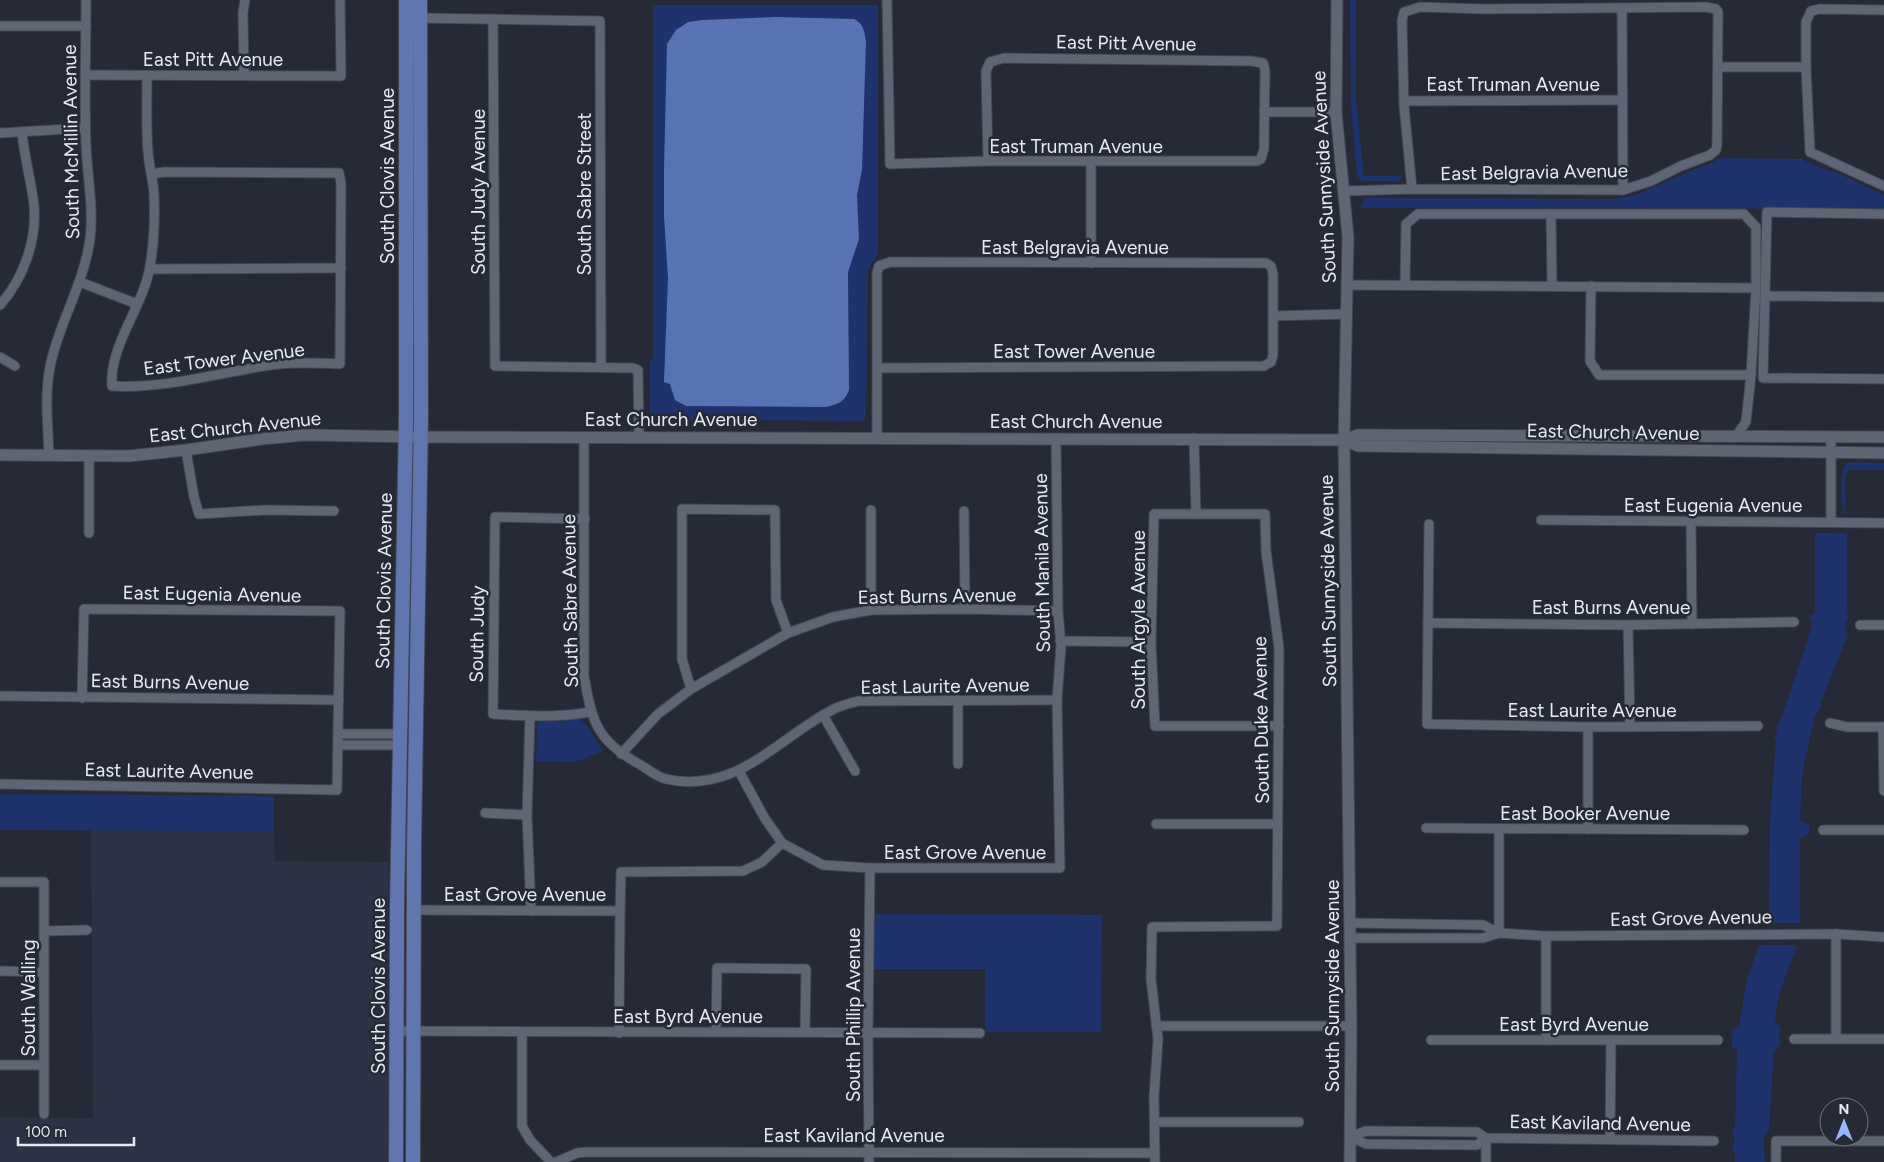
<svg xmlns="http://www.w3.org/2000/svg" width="1884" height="1162" font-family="Figtree,sans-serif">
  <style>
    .built { fill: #2b3345 }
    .green { fill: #1e336b }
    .water { fill: #5773b4 }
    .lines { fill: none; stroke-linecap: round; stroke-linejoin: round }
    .minor-casing { stroke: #424650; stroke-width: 11 }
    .tertiary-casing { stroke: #424650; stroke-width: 13 }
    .primary-casing { stroke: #424650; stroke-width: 16 }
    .minor { stroke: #5e6573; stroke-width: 9 }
    .tertiary { stroke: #5e6573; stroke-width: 11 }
    .primary { stroke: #5f76af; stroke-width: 14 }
    .labels { text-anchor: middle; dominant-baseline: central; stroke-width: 5; stroke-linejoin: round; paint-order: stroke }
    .street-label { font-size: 19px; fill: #e7eaf3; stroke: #252a36 }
  </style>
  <rect width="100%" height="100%" fill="#252a36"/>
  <polygon class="built" points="91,830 274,831 275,861 388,862 388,1162 0,1162 0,1117 93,1118"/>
  <g class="green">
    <polygon points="1350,0 1356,0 1356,99 1364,176 1403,176 1398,181 1362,181 1357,176 1351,105"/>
    <polygon points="653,5 878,5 878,255 872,262 868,271 866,417 862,421 656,420 650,415 650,360 653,359"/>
    <polygon points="1720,158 1803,159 1811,164 1842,175 1884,195 1884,209 1361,208 1361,204 1366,198 1614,199 1639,194 1693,170 1708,165"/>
    <path d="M 1852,462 L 1884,463 L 1884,470 L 1850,470 L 1845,474 L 1846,515 C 1839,507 1840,472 1846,464 Z"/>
    <path d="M 1815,533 L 1847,533 L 1847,611 L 1849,614 L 1845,625 L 1848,635 L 1820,704 L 1822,707 L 1814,716 L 1814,727 L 1812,727 L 1802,776 L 1800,821 L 1809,824 L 1809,835 L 1800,838 L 1800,923 L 1767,923 L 1769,910 L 1770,819 L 1776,740 L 1774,738 L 1777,730 L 1777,723 L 1780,722 L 1808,639 L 1807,637 C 1812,631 1813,624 1809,616 L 1815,613 Z"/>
    <path d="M 579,719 C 588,724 596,742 603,751 L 575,762 L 536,761 L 537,724 L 540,722 Z"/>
    <polygon points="0,794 274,796 274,831 0,830"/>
    <polygon points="874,914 1102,915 1101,1032 985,1032 985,969 874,969"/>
    <path d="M 1759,945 L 1797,945 C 1788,973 1777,990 1775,1021 L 1781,1028 L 1779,1036 L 1781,1044 L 1774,1051 L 1769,1129 C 1760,1140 1765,1149 1765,1162 L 1735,1162 L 1735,1153 L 1732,1151 L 1735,1140 L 1732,1131 L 1735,1128 L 1737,1050 L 1731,1047 L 1733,1039 L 1731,1030 L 1739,1026 L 1747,979 Z"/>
  </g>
  <path class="water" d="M 776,17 L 854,19 C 864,24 864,31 866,41 L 862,170 L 857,195 L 859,239 L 848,272 L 849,390 C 844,402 839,404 826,407 L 686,406 L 675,400 L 670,384 L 664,382 L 668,278 L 664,216 L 664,169 L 667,44 L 676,30 L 688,22 L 702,20 Z"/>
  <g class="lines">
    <defs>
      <g id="minor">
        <polyline points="887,0 890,164 988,161 1257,161 1261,159 1264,149 1265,70 1263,63 1251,61 1004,58 990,62 986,71 988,161"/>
        <polyline points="1622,8 1623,190"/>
        <polyline points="1884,10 1820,9 1811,11 1806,22 1806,67 1810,152 1884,186"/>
        <polyline points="420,18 600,21 601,367"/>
        <polyline points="493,19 495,366 633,368 638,370 639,437"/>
        <polyline points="0,26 86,26"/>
        <polyline points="1718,67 1806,67"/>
        <polyline points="86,75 341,76 340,0"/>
        <polyline points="244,75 243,12 245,0"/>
        <path d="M 147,76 C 147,101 146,127 148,152 C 149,166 153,180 154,194 C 155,218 154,243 150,266 C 144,306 109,345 112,386 C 163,389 214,374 264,366 C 289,362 315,363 340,364 L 341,183 L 339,173 L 164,172 L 151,174"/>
        <polyline points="1404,101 1622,100"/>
        <polyline points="1264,112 1336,112"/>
        <polyline points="0,133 85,128"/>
        <polyline points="1091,162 1091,263"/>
        <polyline points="1345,191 1412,189 1623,190 1651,181 1681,166 1710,155 1716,150 1717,145 1718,12 1716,9 1706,7 1484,9 1420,7 1404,12 1402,20 1404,106 1412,189"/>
        <polyline points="1551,214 1552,286"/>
        <polyline points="1884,214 1767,212 1763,378 1884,379"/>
        <polyline points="150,269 341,268"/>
        <polyline points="80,282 137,304"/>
        <polyline points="1347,285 1756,288"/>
        <polyline points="1405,285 1406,224 1418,214 1744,214 1756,227 1756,288 1751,375 1746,422 1736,436"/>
        <polyline points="1591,286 1590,361 1599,375 1751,375"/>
        <polyline points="1765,296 1884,297"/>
        <path d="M 0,305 C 24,278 37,240 34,205 C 31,180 24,156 22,132"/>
        <polyline points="1273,316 1346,314"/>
        <polyline points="0,357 15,366"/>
        <polyline points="877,368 1264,366 1271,362 1273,355 1273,274 1271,266 1266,263 890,262 879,266 877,273 877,437"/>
        <path d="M 584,437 L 584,676 C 592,722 597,741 639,764 C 648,769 657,777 666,779 C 738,795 779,736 836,708 C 843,705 851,703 858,701 L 1057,700"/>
        <polyline points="1831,437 1831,522"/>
        <polyline points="1194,438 1196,514"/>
        <polyline points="186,450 194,497 199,514 266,510 334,511"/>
        <path d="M 49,456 C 48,425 44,392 51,362 C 61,319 84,283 90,239 C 94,207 87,176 86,144 C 84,96 86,48 86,0"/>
        <polyline points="871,510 871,610"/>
        <polyline points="964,511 965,609"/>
        <path d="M 585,519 L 495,517 L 493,714 C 525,716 558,718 590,712"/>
        <polyline points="1541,520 1884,523"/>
        <polyline points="1691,521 1692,624"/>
        <polyline points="1429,524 1427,724 1588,727 1758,726"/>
        <polyline points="89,533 89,456"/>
        <polyline points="1428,623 1628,625 1794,622"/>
        <polyline points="1628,625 1630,727"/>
        <polyline points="1860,625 1884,625"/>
        <polyline points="1060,641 1151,642"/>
        <polyline points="691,689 682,659 682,509 775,510 776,600 788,633"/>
        <polyline points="0,696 339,700"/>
        <polyline points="958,700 958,764"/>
        <polyline points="823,715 855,771"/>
        <polyline points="530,716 527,815 531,911"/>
        <polyline points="1830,723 1847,727 1884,727"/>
        <polyline points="1883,727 1884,791"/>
        <polyline points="338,734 400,734"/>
        <polyline points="338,745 399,745"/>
        <polyline points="621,754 658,714 691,689 788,633 833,617 871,610 965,609 1058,611"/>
        <polyline points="739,771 764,817 782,843 823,865 870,868 1060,868 1057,700 1061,646 1058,611 1056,438"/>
        <polyline points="0,784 337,790 340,611 84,609 82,698"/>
        <polyline points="485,813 527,815"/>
        <polyline points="1156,824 1277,824"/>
        <polyline points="1426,828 1744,830"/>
        <polyline points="1499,829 1499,933 1546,936 1836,934 1884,937"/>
        <polyline points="1588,829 1588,727"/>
        <polyline points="1823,830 1884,830"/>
        <polyline points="0,882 44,882 44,1114"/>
        <polyline points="413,910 620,911 621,872 743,871 762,862 782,843"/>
        <polyline points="1350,923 1483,925 1499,933 1483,938 1350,938"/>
        <polyline points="44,931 87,930"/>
        <polyline points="1836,934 1836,1039"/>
        <polyline points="0,971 44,972"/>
        <polyline points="1156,1026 1351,1026"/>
        <polyline points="396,1031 980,1033"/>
        <polyline points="716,1032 717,968 806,969 805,1032"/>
        <polyline points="522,1033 522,1126 530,1140 551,1162"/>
        <polyline points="619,1033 620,911"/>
        <polyline points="1794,1039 1884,1039"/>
        <polyline points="1431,1040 1718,1040"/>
        <polyline points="1546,1040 1546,936"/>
        <polyline points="0,1065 44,1065"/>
        <polyline points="1155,1122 1299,1122"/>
        <polyline points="1350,1137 1366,1131 1477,1132 1486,1138 1714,1141"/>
        <polyline points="1350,1137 1366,1144 1477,1145 1486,1138"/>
        <polyline points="1610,1139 1611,1040"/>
        <polyline points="556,1162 577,1153 586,1152 1154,1153"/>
        <polyline points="869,1162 868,1033 870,868"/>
        <polyline points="1155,1162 1154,1097 1158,1039 1151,979 1152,927 1277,926 1279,648 1266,551 1265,514 1154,514 1151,642 1155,726 1279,726"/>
        <polyline points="1486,1162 1486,1138"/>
        <polyline points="1776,1162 1776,1141 1884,1141"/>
      </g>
      <g id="tertiary">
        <polyline points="1337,0 1336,112 1348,237 1344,440 1351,1026 1350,1162"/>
        <polyline points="1344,440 1358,446 1884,453"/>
        <polyline points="0,455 129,456 186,450 262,439 305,435 421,437 1344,440 1358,435 1884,437"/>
      </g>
      <g id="primary">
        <polyline points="396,1162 397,905 406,417 406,0"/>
        <polyline points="413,1162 414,847 421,418 420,0"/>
      </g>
    </defs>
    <use href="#minor" class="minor-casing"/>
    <use href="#tertiary" class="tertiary-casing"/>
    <use href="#primary" class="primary-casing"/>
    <use href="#minor" class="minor"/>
    <use href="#tertiary" class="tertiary"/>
    <use href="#primary" class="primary"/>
  </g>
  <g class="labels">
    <g class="street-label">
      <text transform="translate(1126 43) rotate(1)">East Pitt Avenue</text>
      <text x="213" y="59">East Pitt Avenue</text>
      <text x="1513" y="84">East Truman Avenue</text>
      <text transform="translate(71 142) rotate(-91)">South McMillin Avenue</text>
      <text x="1076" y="146">East Truman Avenue</text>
      <text transform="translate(1534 172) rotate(-1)">East Belgravia Avenue</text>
      <text transform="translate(387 176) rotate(-90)">South Clovis Avenue</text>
      <text transform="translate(1324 177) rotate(-93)">South Sunnyside Avenue</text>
      <text transform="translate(478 192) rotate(-90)">South Judy Avenue</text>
      <text transform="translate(584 194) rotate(-90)">South Sabre Street</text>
      <text x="1075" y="247">East Belgravia Avenue</text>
      <text x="1074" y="351">East Tower Avenue</text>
      <text transform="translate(224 359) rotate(-7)">East Tower Avenue</text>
      <text x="671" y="419">East Church Avenue</text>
      <text x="1076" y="421">East Church Avenue</text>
      <text transform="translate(235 427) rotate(-6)">East Church Avenue</text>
      <text transform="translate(1613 432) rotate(1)">East Church Avenue</text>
      <text x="1713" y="505">East Eugenia Avenue</text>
      <text transform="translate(1042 563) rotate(-91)">South Manila Avenue</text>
      <text transform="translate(384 581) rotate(-89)">South Clovis Avenue</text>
      <text transform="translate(1328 581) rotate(-91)">South Sunnyside Avenue</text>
      <text transform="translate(212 594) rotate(1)">East Eugenia Avenue</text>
      <text transform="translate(937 596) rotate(-1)">East Burns Avenue</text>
      <text transform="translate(570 601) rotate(-91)">South Sabre Avenue</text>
      <text x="1611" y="607">East Burns Avenue</text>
      <text transform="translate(1138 620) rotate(-90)">South Argyle Avenue</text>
      <text transform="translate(477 634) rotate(-89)">South Judy</text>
      <text transform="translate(170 682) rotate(1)">East Burns Avenue</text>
      <text transform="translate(945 686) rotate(-1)">East Laurite Avenue</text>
      <text x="1592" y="710">East Laurite Avenue</text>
      <text transform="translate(1261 720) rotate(-91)">South Duke Avenue</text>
      <text transform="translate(169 771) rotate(1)">East Laurite Avenue</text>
      <text x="1585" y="813">East Booker Avenue</text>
      <text x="965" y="852">East Grove Avenue</text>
      <text x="525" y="894">East Grove Avenue</text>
      <text transform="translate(1691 918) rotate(-1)">East Grove Avenue</text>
      <text transform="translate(378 986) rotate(-90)">South Clovis Avenue</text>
      <text transform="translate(1332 986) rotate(-90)">South Sunnyside Avenue</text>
      <text transform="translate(28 998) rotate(-90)">South Walling</text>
      <text transform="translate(853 1015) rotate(-90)">South Phillip Avenue</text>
      <text x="688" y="1016">East Byrd Avenue</text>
      <text x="1574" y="1024">East Byrd Avenue</text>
      <text transform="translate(1600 1123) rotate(1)">East Kaviland Avenue</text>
      <text x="854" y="1135">East Kaviland Avenue</text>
    </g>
  </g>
  <g transform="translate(1844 1122)"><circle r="24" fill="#252a36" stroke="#737782"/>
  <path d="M0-4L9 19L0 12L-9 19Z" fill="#97b6fd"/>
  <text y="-8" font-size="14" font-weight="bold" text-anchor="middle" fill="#e7eaf3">N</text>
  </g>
  <path d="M18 1137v8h116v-8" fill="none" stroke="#e7eaf3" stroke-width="2.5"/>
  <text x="25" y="1137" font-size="15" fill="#e7eaf3" stroke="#252a36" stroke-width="4" paint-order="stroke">100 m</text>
</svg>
